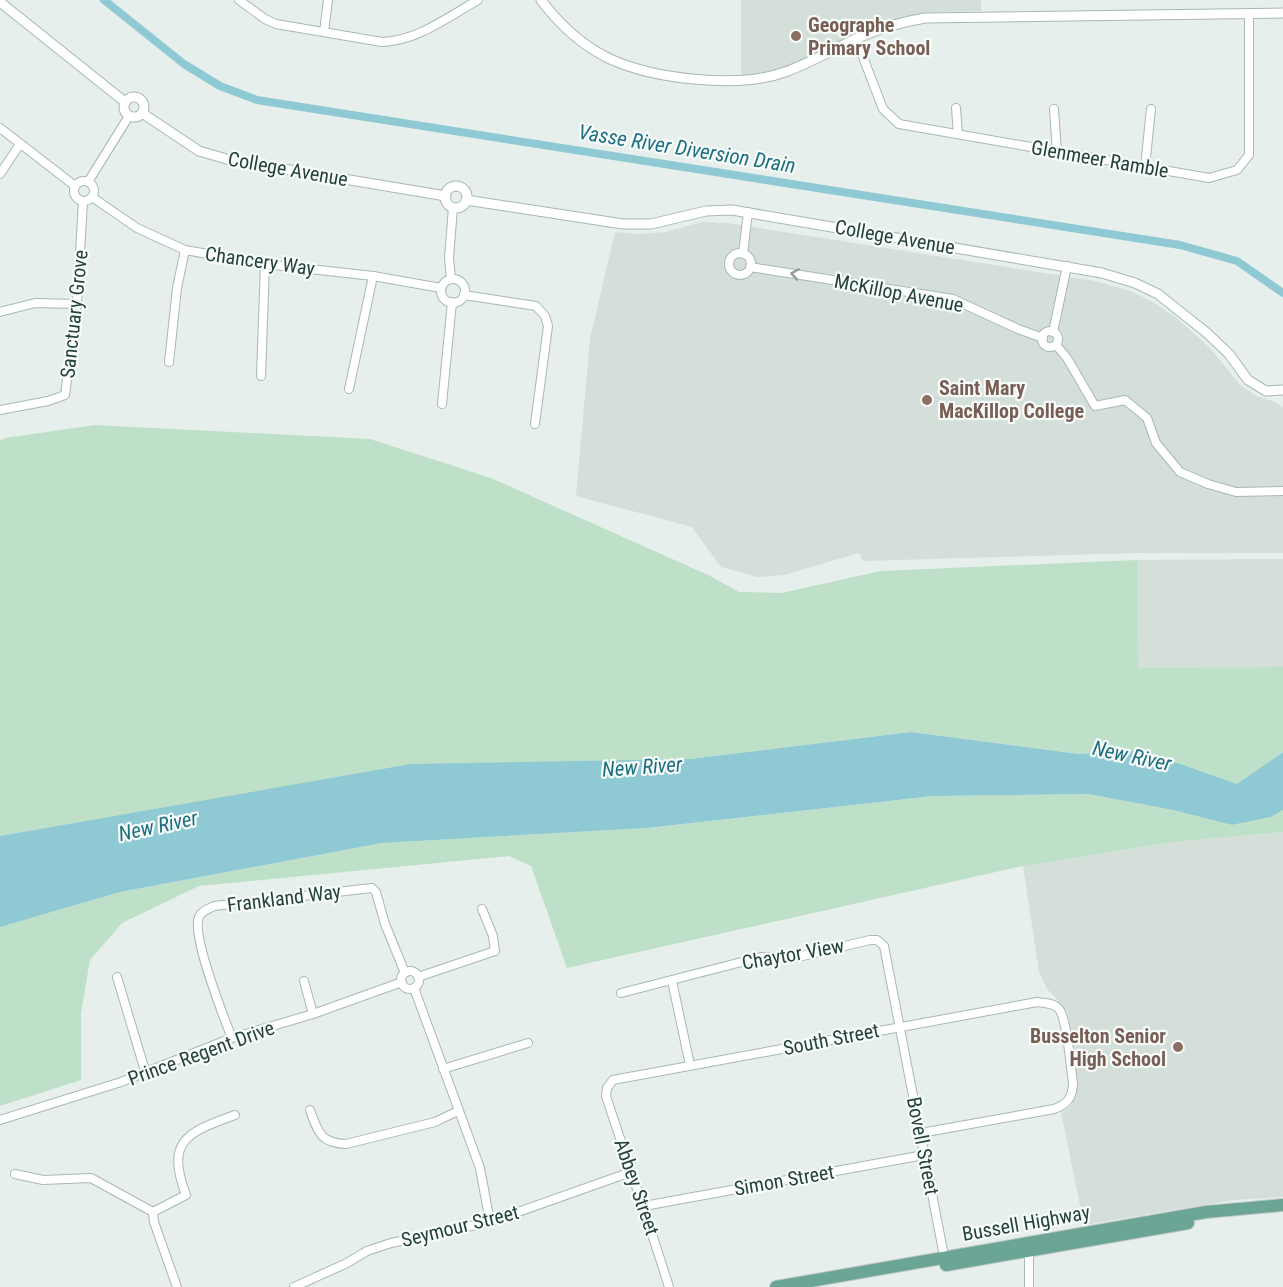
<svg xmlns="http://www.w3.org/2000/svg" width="1283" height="1287" font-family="'Roboto Condensed',sans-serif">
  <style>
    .built { fill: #d4dfda }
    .green { fill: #bfe0c8 }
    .water { fill: #8ec9d4 }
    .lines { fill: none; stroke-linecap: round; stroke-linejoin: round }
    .canal { stroke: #8ec9d4; stroke-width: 8 }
    .minor-casing { stroke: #a8b8b2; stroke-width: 10 }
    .tertiary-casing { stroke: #a8b8b2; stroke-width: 11 }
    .primary-casing { stroke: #c2cac8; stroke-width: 14 }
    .minor { stroke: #fff; stroke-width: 8 }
    .tertiary { stroke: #fff; stroke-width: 9 }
    .primary { stroke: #6aa596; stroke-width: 12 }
    .oneway { stroke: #92a09c }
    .education-dot { fill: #8d6e63; stroke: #f7fbf9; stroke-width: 2 }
    .labels { text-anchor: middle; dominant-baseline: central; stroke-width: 4.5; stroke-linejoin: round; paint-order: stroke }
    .education-label { font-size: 20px; font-weight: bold; fill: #785e54; stroke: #f7fbf9; text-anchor: start }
    .street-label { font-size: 20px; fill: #24423a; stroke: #f7fbf9 }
    .water-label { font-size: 21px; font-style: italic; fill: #1c6f80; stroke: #f7fbf9 }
  </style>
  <rect width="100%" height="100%" fill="#e6efeb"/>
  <g class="built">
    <polygon points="741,0 981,0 981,11 933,12 909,16 872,27 797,64 760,75 741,76"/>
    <polygon points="702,222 727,223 1095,281 1128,290 1153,302 1178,319 1210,348 1241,386 1257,396 1275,402 1283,408 1283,553 1137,553 863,561 859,553 784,575 757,577 721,567 692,527 576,496 590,339 615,232 639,234 666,232"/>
    <polygon points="1283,559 1283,667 1138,669 1137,560"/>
    <polygon points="1283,832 1283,1197 1234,1200 1084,1225 1061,1112 1071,1106 1075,1098 1077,1081 1068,1013 1055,997 1047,989 1039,972 1023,866 1174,842"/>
  </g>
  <g class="green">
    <polygon points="95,425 370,439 491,478 708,575 739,592 781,593 881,571 1137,560 1138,668 1283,667 1283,752 1237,784 1182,764 1129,750 1079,754 911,732 690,759 160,809 0,836 0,441 5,438"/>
    <polygon points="1088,794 1173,810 1232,825 1271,817 1283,810 1283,832 1174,842 1023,866 567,968 531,866 509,856 199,886 122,923 90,960 81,1013 81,1080 0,1106 0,927 120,892 382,843 647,828 933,796"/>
  </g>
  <polygon class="water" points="911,732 1079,754 1129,750 1181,764 1237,784 1283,752 1283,810 1271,817 1232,825 1173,810 1088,794 933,796 647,828 382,843 120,892 0,927 0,836 411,764 690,759"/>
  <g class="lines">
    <polyline class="canal" points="104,0 184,64 220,86 257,100 1180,245 1237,261 1283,293"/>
    <defs>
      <g id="minor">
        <path d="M 239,0 L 265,19 L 276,24 L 382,42 C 417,41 448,17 478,0"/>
        <polyline points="324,32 328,0"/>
        <polyline points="856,39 883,109 899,124 1209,178 1237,170 1249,155 1249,13"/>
        <polyline points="956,108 958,134"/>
        <polyline points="1054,109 1057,152"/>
        <polyline points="0,128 75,186"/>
        <polyline points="1145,167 1151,109"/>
        <polyline points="0,174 20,144"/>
        <circle cx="84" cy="191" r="10"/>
        <polyline points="88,182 129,116"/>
        <polyline points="92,197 137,228 185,250 265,264 373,276 441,288"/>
        <circle cx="740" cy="264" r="11"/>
        <polyline points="743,254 748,212"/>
        <polyline points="750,267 953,299 1018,329 1043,338"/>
        <polyline points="451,279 449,258 453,207"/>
        <circle cx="453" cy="291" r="12"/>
        <polyline points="464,295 536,306 545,316 548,326 535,424"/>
        <polyline points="0,312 35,303 77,304"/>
        <circle cx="1050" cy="339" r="8"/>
        <polyline points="1053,332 1067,266"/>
        <polyline points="1056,345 1067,358 1095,406 1125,400 1147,418 1156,443 1180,472 1208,484 1236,492 1283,491"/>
        <polyline points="169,362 177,288 185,250"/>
        <polyline points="261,376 265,264"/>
        <polyline points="349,389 373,276"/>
        <polyline points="442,404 452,302"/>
        <polyline points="0,410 48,401 65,395 77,304 83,201"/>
        <circle cx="410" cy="980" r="9"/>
        <polyline points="117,977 146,1074"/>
        <polyline points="418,977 495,951 493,936 482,909"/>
        <polyline points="304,981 313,1014"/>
        <polyline points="672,981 690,1065"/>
        <polyline points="414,988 480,1168 490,1222"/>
        <polyline points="621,993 761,957 794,958 870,940 877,940 884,946 945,1261"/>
        <path d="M 232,1038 C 224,1018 191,934 199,917 C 201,911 209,909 214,906 L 372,888 L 376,892 L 385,924 L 405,973"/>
        <polyline points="443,1069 528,1043"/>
        <path d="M 310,1110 C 318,1132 320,1143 346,1144 L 435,1122 L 458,1111"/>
        <polyline points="0,1120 121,1082 232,1038 313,1014 402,982"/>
        <polyline points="15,1174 43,1180 91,1178 153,1212"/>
        <polyline points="644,1206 924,1155"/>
        <path d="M 177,1287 L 154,1222 L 153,1212 L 186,1195 C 165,1140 188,1132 235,1115"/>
        <polyline points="294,1287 347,1263 367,1251 391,1243 490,1222 631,1172"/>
        <path d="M 669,1287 C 649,1223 627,1160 606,1096 L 607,1088 L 613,1080 L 1037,1002 C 1044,1003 1054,1003 1059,1009 C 1067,1019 1071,1069 1073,1084 C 1072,1099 1067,1104 1054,1109 L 921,1133"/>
        <polyline points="1029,1287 1029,1247"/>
      </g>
      <g id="tertiary">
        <path d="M 541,0 C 559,24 583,46 610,59 C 654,79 739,89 785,72 C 810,63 832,50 855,39 C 878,29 901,22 925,18 L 1283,13"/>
        <polyline points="0,2 125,102"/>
        <circle cx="134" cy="107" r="10"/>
        <polyline points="142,113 199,151 230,160 446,196"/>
        <circle cx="456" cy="197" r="11"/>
        <polyline points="466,200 623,224 651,224 706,211 732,210 1102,273 1135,283 1158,294 1207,333 1229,354 1248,380 1266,391 1283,390"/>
      </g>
      <g id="primary">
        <polyline points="946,1265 1188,1223"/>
        <polyline points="776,1287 1206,1212 1283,1205"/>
      </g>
    </defs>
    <use href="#minor" class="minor-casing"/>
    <use href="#tertiary" class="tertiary-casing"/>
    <use href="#primary" class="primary-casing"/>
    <use href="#minor" class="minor"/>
    <use href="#tertiary" class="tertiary"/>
    <use href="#primary" class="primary"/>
  </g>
  <defs><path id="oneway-chevron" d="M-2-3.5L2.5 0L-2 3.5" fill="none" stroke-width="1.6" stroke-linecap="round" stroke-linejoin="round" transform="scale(1.5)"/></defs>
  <use class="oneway" href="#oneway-chevron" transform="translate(795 274) rotate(-171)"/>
  <g class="education-dot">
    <circle cx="796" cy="36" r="6"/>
    <circle cx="927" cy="400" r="6"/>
    <circle cx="1178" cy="1047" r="6"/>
  </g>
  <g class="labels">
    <g class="education-label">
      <text x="808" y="25">Geographe<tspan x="808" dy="23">Primary School</tspan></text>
      <text x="939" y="388">Saint Mary<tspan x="939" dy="23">MacKillop College</tspan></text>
      <text x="1166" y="1036" text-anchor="end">Busselton Senior<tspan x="1166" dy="23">High School</tspan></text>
    </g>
    <g class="street-label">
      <text transform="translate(1100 159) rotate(10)">Glenmeer Ramble</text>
      <text transform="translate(288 169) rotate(10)">College Avenue</text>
      <text transform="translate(895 237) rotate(10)">College Avenue</text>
      <text transform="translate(260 261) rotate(8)">Chancery Way</text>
      <text transform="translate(899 293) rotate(11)">McKillop Avenue</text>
      <text transform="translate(74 314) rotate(-84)">Sanctuary Grove</text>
      <text transform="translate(284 898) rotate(-7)">Frankland Way</text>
      <text transform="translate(793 954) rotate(-10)">Chaytor View</text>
      <text transform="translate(831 1039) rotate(-11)">South Street</text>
      <text transform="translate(201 1053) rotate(-20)">Prince Regent Drive</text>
      <text transform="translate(923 1146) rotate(79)">Bovell Street</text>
      <text transform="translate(784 1180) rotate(-10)">Simon Street</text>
      <text transform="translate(637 1187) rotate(71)">Abbey Street</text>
      <text transform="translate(1026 1223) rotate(-10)">Bussell Highway</text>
      <text transform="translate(460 1226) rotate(-14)">Seymour Street</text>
    </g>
    <g class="water-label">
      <text transform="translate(687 149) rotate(9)">Vasse River Diversion Drain</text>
      <text transform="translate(1132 756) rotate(12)">New River</text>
      <text transform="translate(642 767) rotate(-4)">New River</text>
      <text transform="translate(158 826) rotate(-12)">New River</text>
    </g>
  </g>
</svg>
